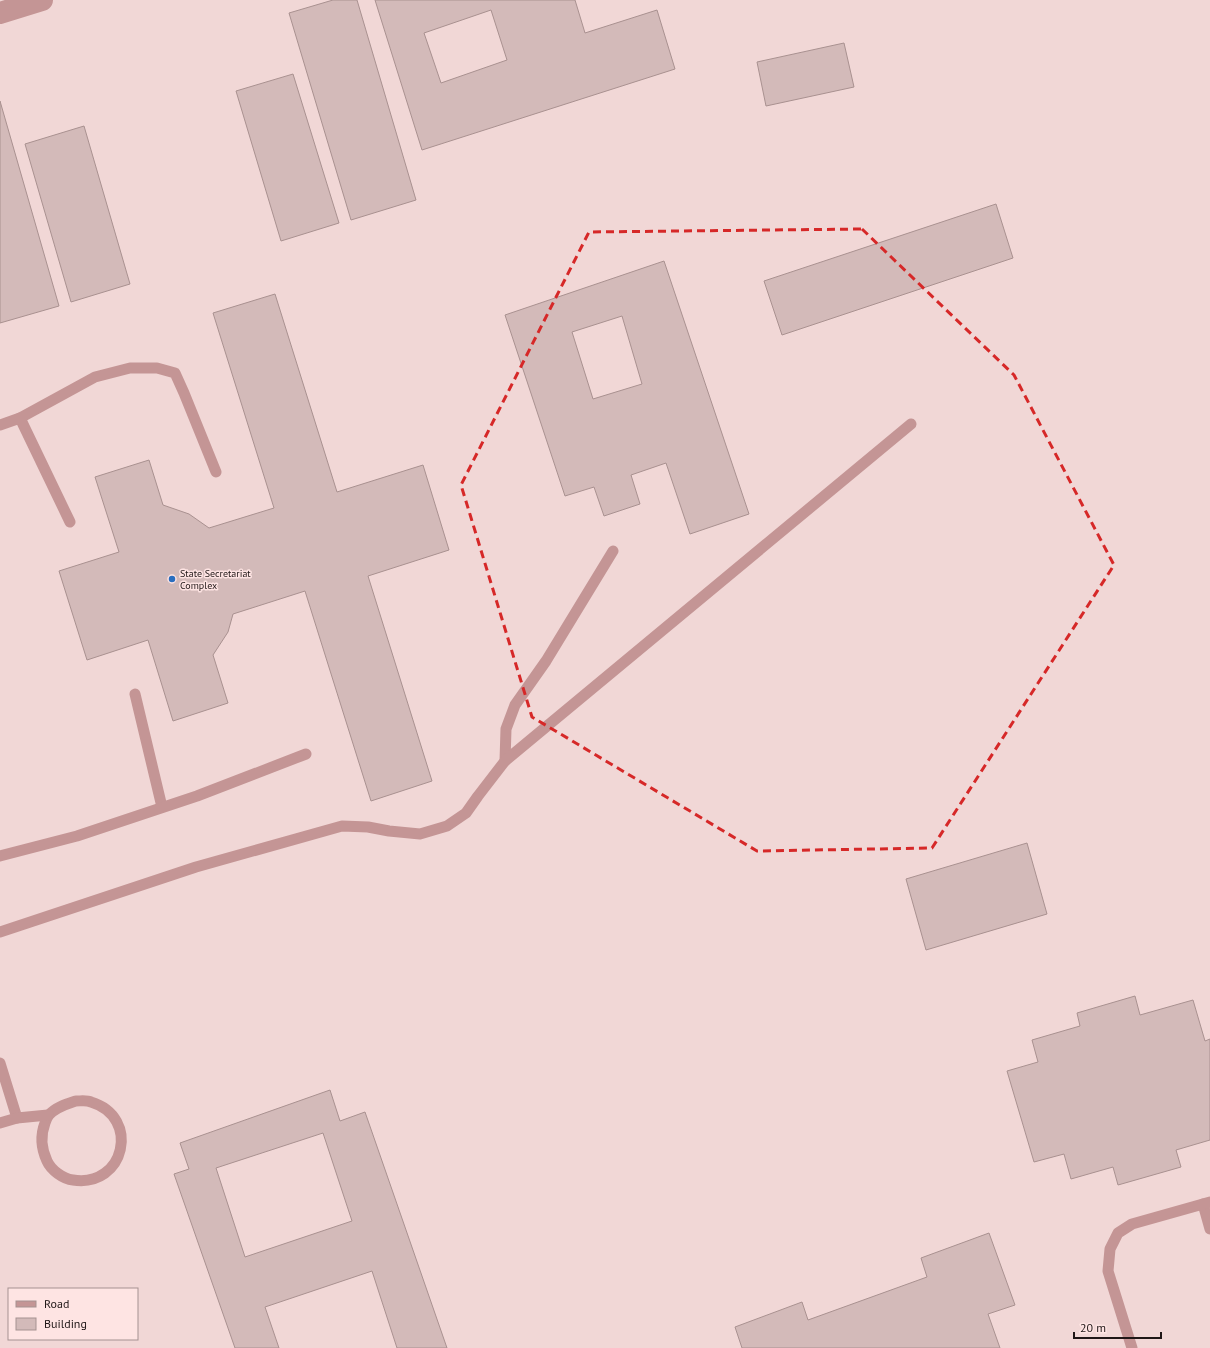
<svg xmlns="http://www.w3.org/2000/svg" width="1210" height="1348" font-family="'PT Sans',sans-serif">
  <style>
    .building { fill: #d3bab9; stroke: #a99190; fill-rule: evenodd }
    .lines { fill: none; stroke-linecap: round; stroke-linejoin: round }
    .service { stroke: #c49595; stroke-width: 11 }
    .tertiary { stroke: #c49595; stroke-width: 22 }
    .marked { fill: none; stroke: #d62828; stroke-width: 3; stroke-dasharray: 8 5; stroke-linejoin: round }
    .poi-dot { fill: #2a6ebf; stroke: #fee4e3; stroke-width: 1.5 }
    .labels { text-anchor: middle; dominant-baseline: central; stroke-width: 3; stroke-linejoin: round; paint-order: stroke }
    .poi-label { font-size: 10px; fill: #1f1616; stroke: #fee4e3; text-anchor: start }
  </style>
  <rect width="100%" height="100%" fill="#f1d7d6"/>
  <g class="building">
    <polygon points="333,0 357,0 416,200 351,220 289,13"/>
    <path d="M 375,0 L 575,0 L 585,33 L 657,10 L 675,69 L 422,150 ZM 491,10 L 507,60 L 441,83 L 424,33 Z"/>
    <polygon points="844,43 854,87 766,106 757,62"/>
    <polygon points="293,74 339,223 281,241 236,91"/>
    <polygon points="0,101 59,306 0,323"/>
    <polygon points="84,126 130,284 71,302 25,144"/>
    <polygon points="996,204 1013,258 782,335 764,281"/>
    <path d="M 664,261 L 749,514 L 690,534 L 666,463 L 631,475 L 640,504 L 604,516 L 594,487 L 565,496 L 505,315 ZM 622,316 L 642,384 L 593,399 L 572,332 Z"/>
    <polygon points="275,294 337,492 423,465 449,550 368,576 432,781 371,801 305,591 233,614 228,632 213,655 228,703 173,721 148,640 87,660 59,571 119,552 95,477 149,460 163,505 189,514 209,528 274,508 213,313"/>
    <polygon points="1027,843 1047,914 926,950 906,879"/>
    <polygon points="1135,996 1140,1015 1193,1000 1205,1041 1210,1039 1210,1140 1176,1150 1181,1167 1118,1185 1113,1167 1071,1179 1064,1154 1034,1162 1007,1071 1038,1062 1032,1040 1080,1026 1077,1013"/>
    <path d="M 330,1090 L 340,1121 L 365,1112 L 447,1348 L 397,1348 L 372,1271 L 265,1307 L 279,1348 L 235,1348 L 174,1174 L 189,1169 L 180,1143 ZM 323,1133 L 352,1221 L 245,1257 L 216,1168 Z"/>
    <polygon points="989,1233 1015,1305 988,1314 1000,1348 742,1348 735,1327 802,1302 808,1320 927,1277 921,1258"/>
  </g>
  <g class="lines">
    <g class="service">
      <polyline points="20,418 70,522"/>
      <polyline points="0,425 20,418 95,377 130,368 157,368 175,373 184,393 216,472"/>
      <polyline points="135,694 162,807"/>
      <polyline points="505,761 506,729 515,705 546,661 613,551"/>
      <polyline points="0,856 77,836 197,796 306,754"/>
      <polyline points="0,932 196,867 342,826 368,827 389,831 420,834 447,826 466,813 478,796 505,761 911,424"/>
      <polyline points="0,1063 17,1118"/>
      <path d="M 76,1101 C 81,1101 87,1100 91,1102 C 141,1117 125,1188 73,1180 C 63,1179 51,1170 47,1161 C 41,1148 40,1136 45,1123 C 46,1120 47,1117 49,1115 C 56,1107 67,1104 76,1101 Z"/>
      <polyline points="0,1123 17,1118 48,1115"/>
      <polyline points="1203,1204 1210,1229"/>
      <polyline points="1132,1348 1108,1271 1110,1249 1118,1233 1132,1224 1210,1202"/>
    </g>
    <polyline class="tertiary" points="0,13 42,0"/>
  </g>
  <path class="marked" d="M 862,229 L 1014,375 L 1114,565 L 932,848 L 757,851 L 532,717 L 461,485 L 589,232 Z"/>
  <circle class="poi-dot" cx="172" cy="579" r="4"/>
  <g class="labels">
    <g class="poi-label">
      <text x="180" y="573">State Secretariat<tspan x="180" dy="12">Complex</tspan></text>
    </g>
  </g>
  <rect x="8" y="1288" width="130" height="52" fill="#fee4e3" stroke="#a59291"/>
  <rect x="16" y="1301" width="20" height="6" fill="#c49595" stroke="#a59291"/>
  <text x="44" y="1308" font-size="12" fill="#1f1616">Road</text>
  <rect x="16" y="1318" width="20" height="12" fill="#d3bab9" stroke="#a59291"/>
  <text x="44" y="1328" font-size="12" fill="#1f1616">Building</text>
  <path d="M1074 1332v6h87v-6" fill="none" stroke="#1f1616" stroke-width="2"/>
  <text x="1080" y="1332" font-size="12" fill="#1f1616" stroke="#fee4e3" stroke-width="3" paint-order="stroke">20 m</text>
</svg>
